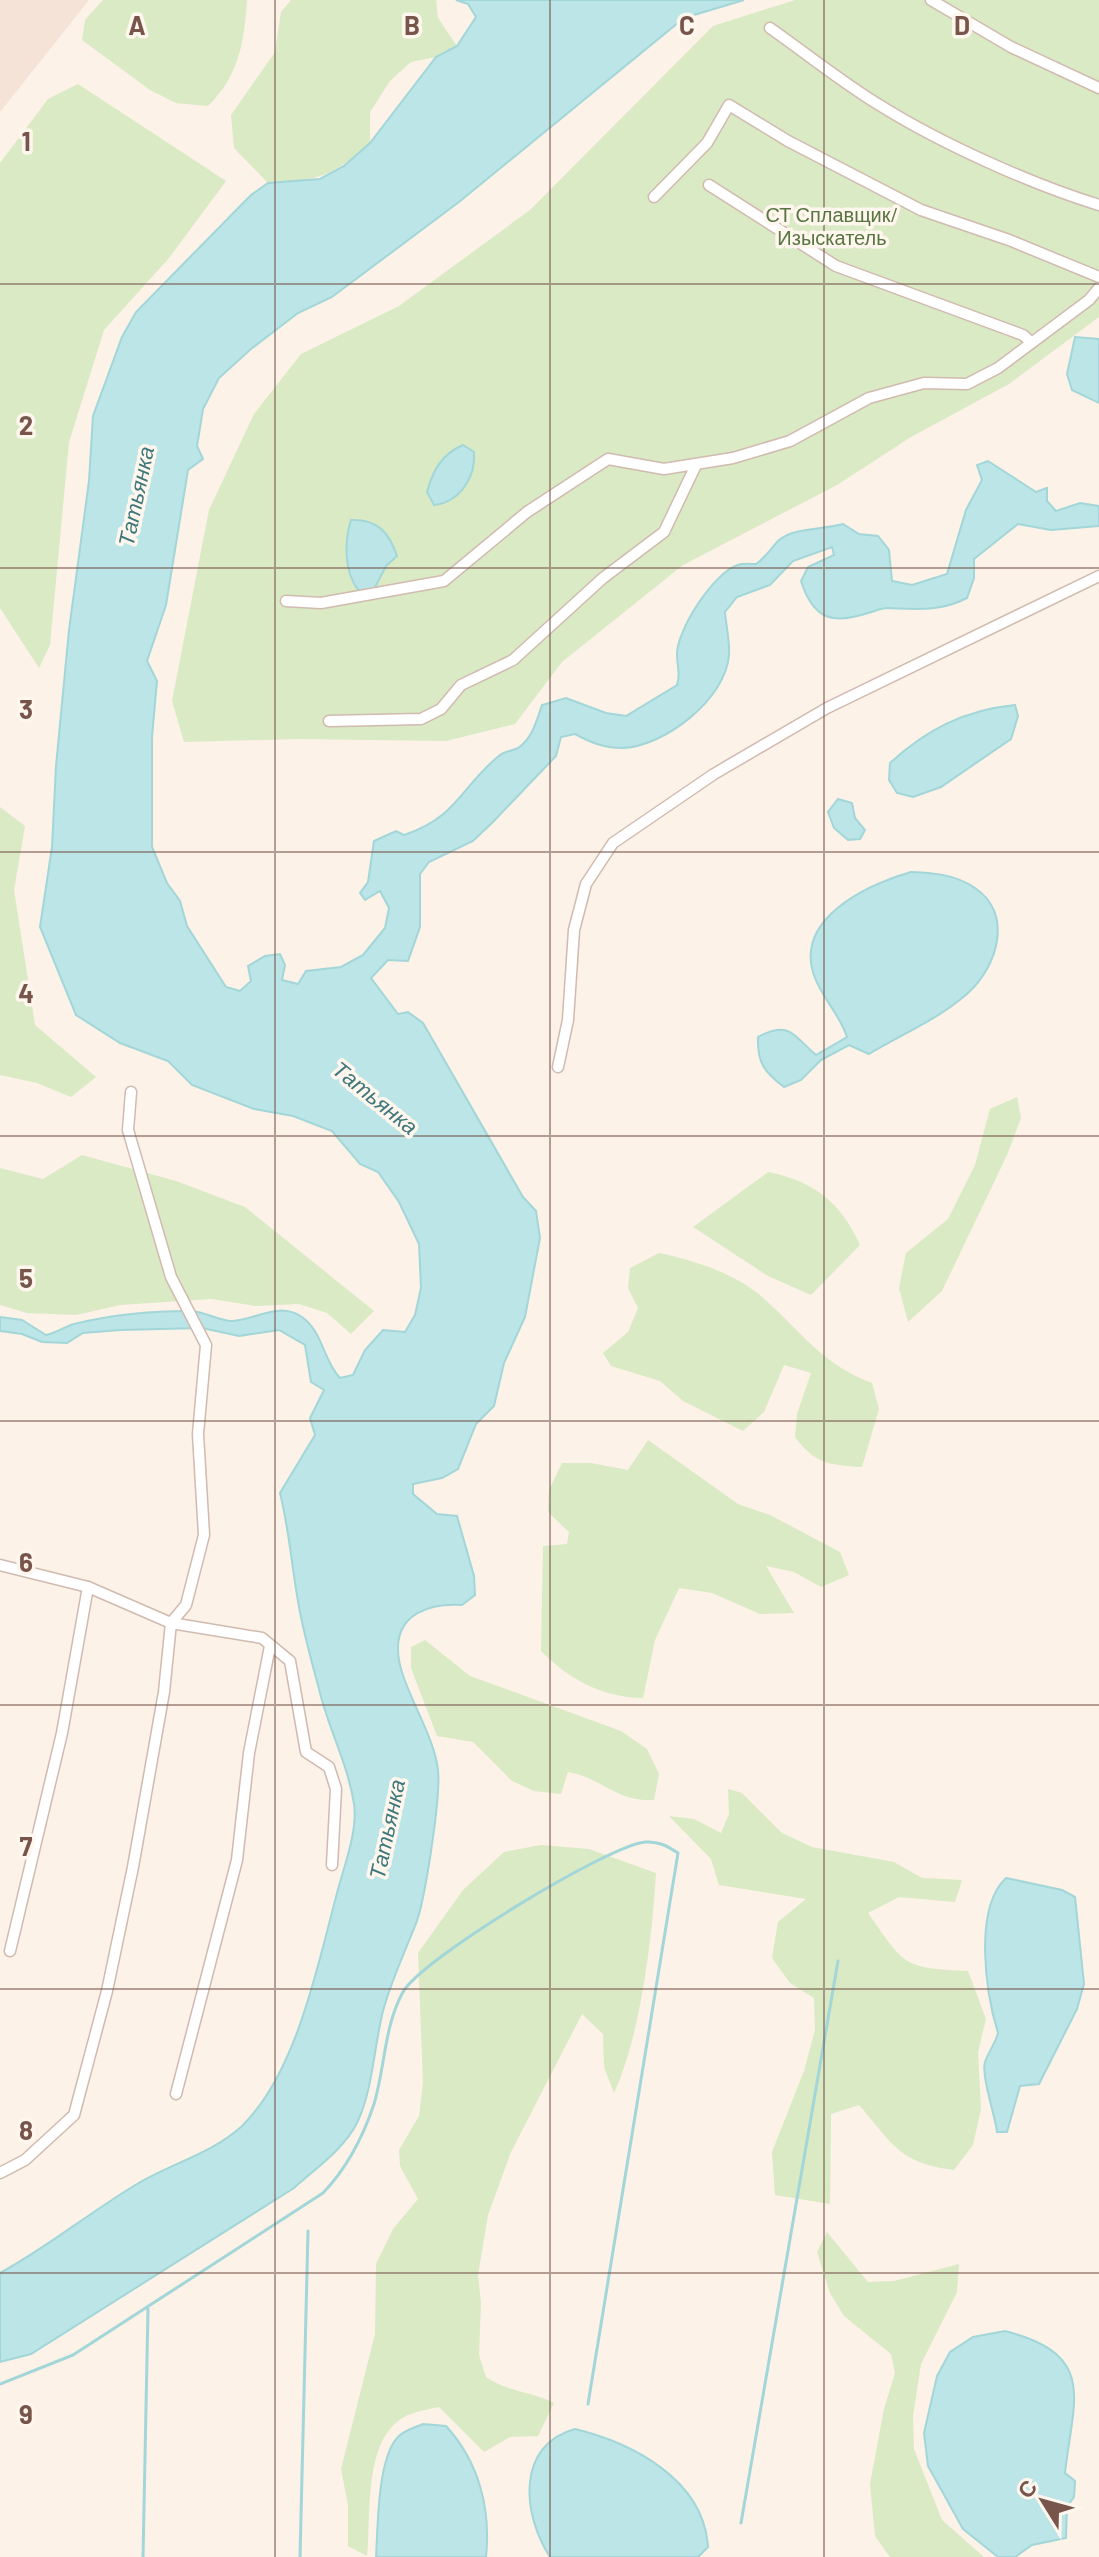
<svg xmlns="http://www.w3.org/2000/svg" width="1099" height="2557" font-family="Barlow,sans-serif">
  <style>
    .residential { fill: #f4e3d6 }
    .green { fill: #d9eac5 }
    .water { fill: #bbe5e6; stroke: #a2d6d8; stroke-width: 2 }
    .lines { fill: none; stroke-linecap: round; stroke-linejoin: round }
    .stream { stroke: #a2d6d8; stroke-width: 3 }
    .street-casing { stroke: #d1baaf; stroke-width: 13 }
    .street { stroke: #fff; stroke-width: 10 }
    .grid { fill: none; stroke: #77554b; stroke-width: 2; stroke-opacity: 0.55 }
    .labels { text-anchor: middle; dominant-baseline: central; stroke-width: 7; stroke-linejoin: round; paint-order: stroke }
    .park-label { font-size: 20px; fill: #577641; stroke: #fff6ee }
    .water-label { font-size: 22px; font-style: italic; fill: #3f787c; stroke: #fff6ee }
    .grid-label { font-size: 26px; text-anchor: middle; font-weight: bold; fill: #77554b; stroke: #fff6ee; stroke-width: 7; stroke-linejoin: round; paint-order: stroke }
  </style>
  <rect width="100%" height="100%" fill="#fcf2e7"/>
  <polygon class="residential" points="0,0 89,0 0,112"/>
  <g class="green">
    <path d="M 103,0 L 247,0 C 244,43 239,75 208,106 L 176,103 L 150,90 L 82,40 L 85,20 Z"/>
    <path d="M 291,0 L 436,0 L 438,18 L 457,46 L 436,57 L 411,62 L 390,81 L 370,112 L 370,143 C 331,177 320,180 268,183 L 234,148 L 231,115 L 275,52 L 281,12 Z"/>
    <polygon points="795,0 1099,0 1099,317 1009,384 911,437 837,485 683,565 562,662 515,724 446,741 298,739 184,742 172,701 209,510 254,414 301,354 399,306 530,210 713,26"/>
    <polygon points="78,84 226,181 169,258 104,330 69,442 50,645 39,668 0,608 0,163 48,99"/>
    <polygon points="0,807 25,826 14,890 35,1025 96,1077 71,1097 37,1083 0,1075"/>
    <polygon points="1017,1097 1021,1118 1007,1155 942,1291 908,1322 899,1288 906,1253 948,1219 975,1165 990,1109"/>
    <polygon points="82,1155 176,1181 245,1207 374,1311 351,1334 327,1313 299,1304 256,1306 211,1299 120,1305 76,1315 27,1313 0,1305 0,1168 43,1179"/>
    <path d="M 768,1172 C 814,1181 841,1203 860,1245 L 811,1295 L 768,1276 L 693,1227 Z"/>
    <path d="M 659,1253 C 693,1260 734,1273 761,1296 C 801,1331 820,1363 872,1383 L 879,1409 L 862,1467 C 829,1465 815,1464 795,1437 L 797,1414 L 811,1373 L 784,1365 L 764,1412 L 743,1431 L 683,1401 L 660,1381 L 611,1366 L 603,1353 L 628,1332 L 638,1308 L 628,1288 L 630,1268 Z"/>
    <path d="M 648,1440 L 738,1504 L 770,1515 L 840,1552 L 849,1575 L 821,1587 L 794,1572 L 766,1566 L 794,1613 L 760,1614 L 712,1593 L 679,1588 L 655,1640 L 643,1698 C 601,1697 570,1680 541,1651 L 543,1546 L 567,1544 L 569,1532 L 548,1512 L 549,1490 L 562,1463 L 591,1463 L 628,1470 Z"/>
    <path d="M 425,1640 L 470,1676 L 621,1731 L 647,1749 L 659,1774 L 654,1800 C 615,1802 603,1778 568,1772 L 561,1794 L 534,1791 L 512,1781 L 473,1742 L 437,1736 L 411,1668 L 411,1647 Z"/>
    <path d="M 728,1789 L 742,1793 L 782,1833 L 812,1847 L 894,1862 L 922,1878 L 962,1880 L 955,1902 L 899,1897 L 868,1913 C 905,1966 903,1968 968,1971 L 986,2019 L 978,2052 L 981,2109 L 973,2145 L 954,2170 C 899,2163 893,2144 859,2105 L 831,2114 L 830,2204 L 775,2195 L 772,2152 L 804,2071 L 815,2030 L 814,1998 L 790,1983 L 772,1958 L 778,1922 L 806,1899 L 719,1885 L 711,1859 L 669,1816 L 694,1819 L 721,1833 L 729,1814 Z"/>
    <path d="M 541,1845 L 589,1849 L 656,1873 C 652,1938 641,2034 614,2093 L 604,2067 L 603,2034 L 582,2014 L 511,2152 L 488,2215 L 478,2275 L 481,2303 L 479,2355 L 486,2377 C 508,2392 531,2391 554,2403 L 538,2436 L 510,2437 L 484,2452 L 439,2407 C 425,2410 408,2412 397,2422 C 364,2449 371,2517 367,2556 L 348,2546 L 348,2505 L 341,2469 L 375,2334 L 376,2264 L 393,2229 L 418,2199 L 400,2166 L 399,2150 L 419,2116 L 423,2083 L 418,1953 L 463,1890 L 504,1852 Z"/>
    <polygon points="827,2232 868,2282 894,2281 959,2264 957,2292 921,2364 913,2416 914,2449 942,2520 984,2557 890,2557 875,2536 870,2484 884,2409 895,2373 891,2354 844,2316 830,2293 817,2252"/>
  </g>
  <g class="water">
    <path d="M 456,0 L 744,0 L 684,18 L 459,202 L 332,297 L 298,313 L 251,349 L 219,378 L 203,409 L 197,446 L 203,459 L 188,470 L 166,605 L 147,661 L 157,681 L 152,737 L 152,847 L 167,883 L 180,901 L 187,926 L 226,987 L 240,991 L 251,981 L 248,966 L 265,956 L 280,954 L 285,965 L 282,980 L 298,984 L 306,971 L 341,967 L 363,955 L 385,928 L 389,908 L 380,891 L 365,900 L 360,893 L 368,882 L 374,841 L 396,831 L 404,835 C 458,817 461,786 500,755 C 505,751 512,751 518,748 C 532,739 537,720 542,705 L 566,698 L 606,713 L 626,716 L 677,685 C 681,673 677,668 677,655 C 676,631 714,572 738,565 C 743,563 751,564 756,564 C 766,557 771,548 779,540 C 795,527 822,530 843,524 L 859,534 L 878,536 L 889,550 L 892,581 L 912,585 L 947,574 L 966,510 L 982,480 L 977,465 L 988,461 L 1036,492 L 1047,488 L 1047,501 L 1056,511 L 1080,503 L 1099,506 L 1099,526 L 1051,530 L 1018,524 L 974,559 L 974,578 L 967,598 C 940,612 916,609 887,608 C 880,608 874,612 868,613 C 832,625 813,619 801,581 L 808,567 L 834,555 L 832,547 L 793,561 L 770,585 L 737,597 L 725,612 C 726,625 730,642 729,655 C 726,699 664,747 622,748 C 603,748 590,742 575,734 L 561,737 L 556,756 L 492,823 L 473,841 L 429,862 L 420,874 L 420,927 L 408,961 L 388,960 L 371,978 L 398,1014 L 408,1012 L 423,1023 L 523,1197 L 536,1211 L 540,1238 L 525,1317 L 504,1363 L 494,1406 L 476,1424 L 458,1469 L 442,1478 L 413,1484 L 413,1494 L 437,1514 L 457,1516 L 474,1576 L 475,1595 L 462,1605 C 431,1603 397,1613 398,1650 C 398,1683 434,1732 438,1770 C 441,1795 425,1903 415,1926 C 404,1954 391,1981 383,2011 C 374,2046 373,2090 357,2123 C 344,2149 315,2169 294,2188 L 31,2354 L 0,2362 L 0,2273 C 48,2247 90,2212 137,2184 C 170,2164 213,2153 242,2126 C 297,2072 318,1964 337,1893 C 344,1866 358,1831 354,1804 C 348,1764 328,1728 319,1689 C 312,1663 305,1638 300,1612 C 292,1572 290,1533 280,1493 L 315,1435 L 310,1418 L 324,1390 L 311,1382 L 305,1345 L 279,1330 L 239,1336 L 202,1328 L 120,1330 L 83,1333 L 67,1343 L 42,1342 L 22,1334 L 0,1331 L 0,1317 L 22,1320 L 46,1335 C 56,1333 64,1327 74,1324 C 110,1315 154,1311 191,1311 C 206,1312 219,1321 232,1321 C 256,1320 278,1301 302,1317 C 323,1332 323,1360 340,1378 L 353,1375 L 365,1350 L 383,1330 L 405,1332 L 415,1315 L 421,1288 L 419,1244 L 399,1202 L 378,1172 L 360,1164 L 332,1131 L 293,1116 L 254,1109 L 192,1085 L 168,1061 L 120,1043 L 76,1015 L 40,927 L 52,847 L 56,766 L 69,630 L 89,481 L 93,416 L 122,337 L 136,312 L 251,195 L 268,183 L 320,179 L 344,166 L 370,143 L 436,57 L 457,46 L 476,17 L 468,4 Z"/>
    <polygon points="1075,337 1099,339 1099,403 1072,390 1067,374"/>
    <path d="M 463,445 L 474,452 C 476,477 460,502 434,505 L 427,492 C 433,470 442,454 463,445 Z"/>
    <path d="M 351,520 C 377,519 389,532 397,556 L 386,566 L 373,591 L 359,591 C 344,573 344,542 351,520 Z"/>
    <path d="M 1015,705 L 1018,716 L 1011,739 L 941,787 L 913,797 L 897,793 L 889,780 L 890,763 C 927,729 965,710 1015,705 Z"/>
    <polygon points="838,799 852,803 855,818 865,830 860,839 848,840 834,828 828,812"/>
    <path d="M 911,872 C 933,873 955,874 975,888 C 1014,914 997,967 968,993 C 939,1019 902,1034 869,1054 L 849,1045 L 821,1060 L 801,1080 L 784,1087 C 764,1072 757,1062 758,1037 C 789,1020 793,1035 816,1055 L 847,1037 C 840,1015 823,999 815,978 C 792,919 867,885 911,872 Z"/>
    <path d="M 1006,1878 L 1062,1890 L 1075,1897 L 1084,1984 L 1077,2009 L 1039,2084 L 1020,2086 L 1007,2132 L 997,2132 C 995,2115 981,2075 985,2062 C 988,2053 995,2044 998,2033 C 986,1994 973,1909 1006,1878 Z"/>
    <path d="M 1005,2331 C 1098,2355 1073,2399 1065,2473 L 1075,2481 L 1074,2497 L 1067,2507 L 1066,2538 L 1032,2545 L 1015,2557 L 998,2557 L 963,2529 L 928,2466 L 924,2433 L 937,2376 L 950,2352 L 973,2337 Z"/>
    <path d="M 423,2424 L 446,2426 C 479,2462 491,2509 486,2557 L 376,2557 C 378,2528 377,2454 400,2435 C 406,2430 416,2427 423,2424 Z"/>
    <path d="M 575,2429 C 633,2443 704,2480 708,2547 L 698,2557 L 550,2557 C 522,2514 516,2445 575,2429 Z"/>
  </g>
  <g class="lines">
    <g class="stream">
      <path d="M 0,2384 L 73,2355 L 323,2193 C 347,2168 363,2137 374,2104 C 385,2068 384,2026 403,1992 C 421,1959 607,1846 645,1842 C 659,1841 667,1846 678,1853 L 588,2404"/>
      <polyline points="741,2523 838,1961"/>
      <polyline points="143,2557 148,2309"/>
      <polyline points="300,2557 308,2231"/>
    </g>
    <defs>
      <g id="street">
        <polyline points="931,0 1011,47 1099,88"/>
        <path d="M 770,28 C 807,54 843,83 881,106 C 942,144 1031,184 1099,205"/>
        <polyline points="709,185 836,266 1023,335 1031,342"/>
        <polyline points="654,197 707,143 729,105 788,141 921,210 1009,240 1099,277"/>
        <polyline points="286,601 321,603 444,581 527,512 608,459 664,469 733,458 790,441 869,398 924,383 967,384 998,368 1089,300 1099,288"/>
        <polyline points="329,721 421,719 441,709 461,685 513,660 603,578 664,532 696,465"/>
        <polyline points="558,1067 568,1020 574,930 586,884 613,843 714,774 827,708 1099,576"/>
        <polyline points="0,1565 88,1587 171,1623 262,1638 290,1661 306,1752 329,1767 336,1789 332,1865"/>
        <polyline points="10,1951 62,1733 88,1587"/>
        <polyline points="176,2094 237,1860 249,1753 270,1646"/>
        <polyline points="0,2173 25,2160 74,2115 107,1991 133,1867 164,1692 171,1623 186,1605 204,1535 198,1434 206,1345 171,1277 128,1130 131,1092"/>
      </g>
    </defs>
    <use href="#street" class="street-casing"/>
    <use href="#street" class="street"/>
  </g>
  <path class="grid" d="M 275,0 L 275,2557M 550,0 L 550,2557M 824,0 L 824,2557M 0,284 L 1099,284M 0,568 L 1099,568M 0,852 L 1099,852M 0,1136 L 1099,1136M 0,1421 L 1099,1421M 0,1705 L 1099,1705M 0,1989 L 1099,1989M 0,2273 L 1099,2273"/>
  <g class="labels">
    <g class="park-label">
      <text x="832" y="214">СТ Сплавщик/<tspan x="832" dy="23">Изыскатель</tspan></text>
    </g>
    <g class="water-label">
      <text transform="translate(135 496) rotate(-78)">Татьянка</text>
      <text transform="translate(376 1097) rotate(39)">Татьянка</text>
      <text transform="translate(386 1829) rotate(-78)">Татьянка</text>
    </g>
  </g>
  <g class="grid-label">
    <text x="137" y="35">A</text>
    <text x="412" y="35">B</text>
    <text x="687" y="35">C</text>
    <text x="962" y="35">D</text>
    <text x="26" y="151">1</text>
    <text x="26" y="435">2</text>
    <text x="26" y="719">3</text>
    <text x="26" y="1003">4</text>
    <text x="26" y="1288">5</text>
    <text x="26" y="1572">6</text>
    <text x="26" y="1856">7</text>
    <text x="26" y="2140">8</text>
    <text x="26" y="2424">9</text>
  </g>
  <g transform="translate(1043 2501) rotate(307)" stroke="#fff6ee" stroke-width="6" paint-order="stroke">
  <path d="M0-6L14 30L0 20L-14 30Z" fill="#77554b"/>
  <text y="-12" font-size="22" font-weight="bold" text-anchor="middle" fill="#77554b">С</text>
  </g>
</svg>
